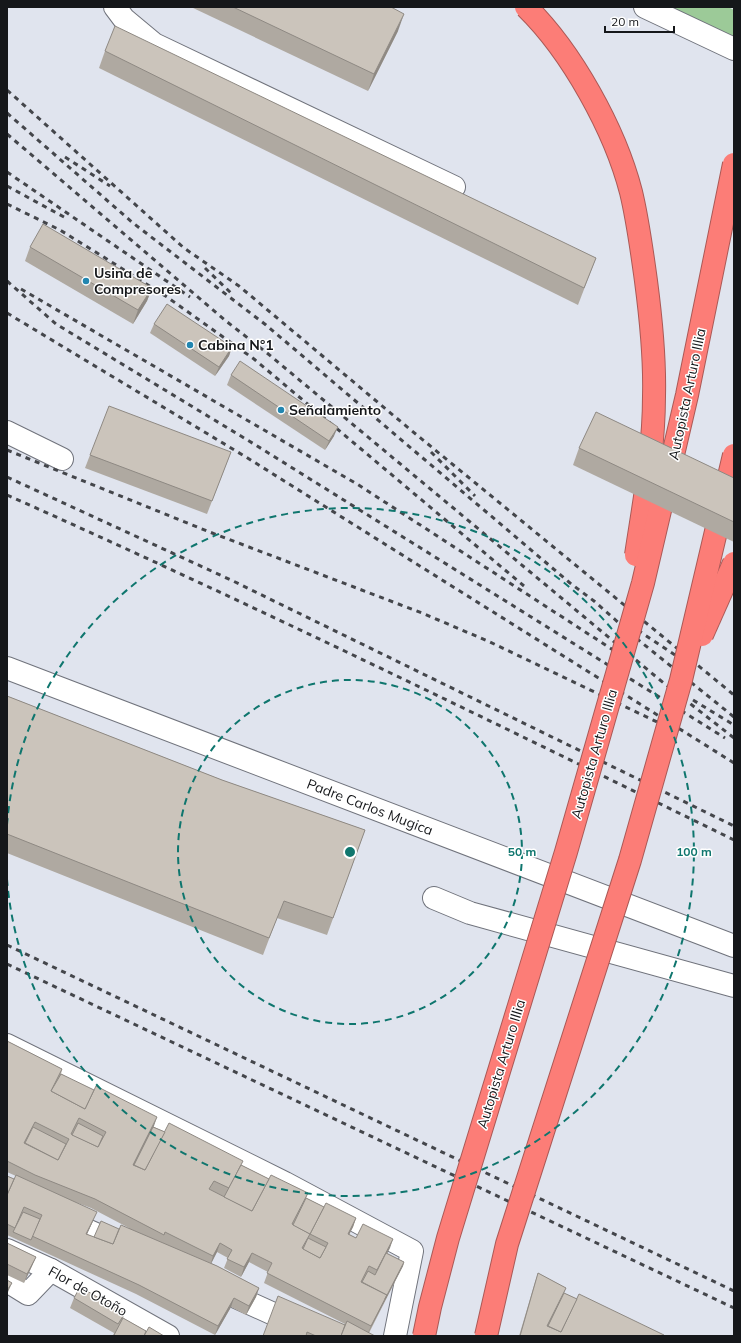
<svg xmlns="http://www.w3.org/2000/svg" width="741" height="1343" font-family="Mulish,sans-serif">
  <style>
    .green { fill: #9cca98 }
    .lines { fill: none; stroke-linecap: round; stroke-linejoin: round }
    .minor-casing { stroke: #70737c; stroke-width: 24 }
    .minor { stroke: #fff; stroke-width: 22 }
    .rail { stroke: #44464b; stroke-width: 3; stroke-dasharray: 5 5; stroke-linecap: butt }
    .highway-bridge-casing { stroke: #ab5956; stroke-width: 24; stroke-linecap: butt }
    .highway-bridge { stroke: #fc7d77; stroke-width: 22 }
    .wall { fill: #afa9a1; fill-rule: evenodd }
    .shaded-wall { fill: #8e8983 }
    .building { fill: #cbc4bb; stroke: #8e8983; fill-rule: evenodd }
    .ring { fill: none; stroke: #0f766e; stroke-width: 2; stroke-dasharray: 7 5 }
    .poi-dot { fill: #2286b0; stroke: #fff; stroke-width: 1.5 }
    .labels { text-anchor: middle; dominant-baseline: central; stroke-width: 3; stroke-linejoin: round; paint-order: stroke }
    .poi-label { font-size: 14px; font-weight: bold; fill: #15171a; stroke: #fff; text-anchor: start }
    .street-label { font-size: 14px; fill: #15171a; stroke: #fff }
    .centre { fill: #0f766e; stroke: #fff; stroke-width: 2 }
    .ring-label { font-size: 12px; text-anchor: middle; font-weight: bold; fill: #0f766e; stroke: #fff; stroke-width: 3; stroke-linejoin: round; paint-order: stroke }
  </style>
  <rect width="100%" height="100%" fill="#e0e4ee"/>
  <polygon class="green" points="664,7 728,7 734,10 734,42"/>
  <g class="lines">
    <defs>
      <g id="minor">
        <polyline points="115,7 124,19 154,44 454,187"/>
        <polyline points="645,7 734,49"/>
        <polyline points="7,432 62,459"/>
        <polyline points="7,668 734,946"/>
        <polyline points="434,898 470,913 734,986"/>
        <polyline points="7,1045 285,1183 412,1251 395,1336"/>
        <polyline points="7,1195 123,1246"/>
        <polyline points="7,1250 51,1270 168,1336"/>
        <polyline points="7,1281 28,1294 51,1270"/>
        <polyline points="225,1292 322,1336"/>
      </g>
    </defs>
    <use href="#minor" class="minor-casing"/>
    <use href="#minor" class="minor"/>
    <g class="rail">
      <polyline points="7,90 184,248 239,286 412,431 734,695"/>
      <polyline points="7,113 133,223 266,325 570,583 594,601 636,638 734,717"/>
      <polyline points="7,134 226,321 267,353 660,680 734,738"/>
      <polyline points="65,157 110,186"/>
      <polyline points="7,172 190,297"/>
      <polyline points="7,186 64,217"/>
      <polyline points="7,204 60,230 102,256 167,297 254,359 524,586"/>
      <polyline points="205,268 231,293"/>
      <polyline points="7,281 56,324 254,444 725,738"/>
      <polyline points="21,289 357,484 627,659"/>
      <polyline points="7,313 246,457 734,763"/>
      <polyline points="7,450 207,531 422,613 490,642 676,731"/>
      <polyline points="431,452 475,496"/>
      <polyline points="7,477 231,580 734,826"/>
      <path d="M 7,495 C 252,604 493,722 734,840"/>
      <polyline points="621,619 684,661"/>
      <polyline points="693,700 734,725"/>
      <polyline points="7,945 734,1291"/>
      <polyline points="7,964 734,1308"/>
    </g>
    <defs>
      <g id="highway-bridge">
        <path d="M 526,7 C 572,52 615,130 631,192 C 638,221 642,252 646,281 C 651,319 655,358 654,396 C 654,450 644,502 636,555"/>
        <polyline points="702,635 734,563"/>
        <polyline points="424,1336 430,1307 448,1238 566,852 643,583 687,395 734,164"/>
        <polyline points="486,1336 507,1244 630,860 681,680 734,455"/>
      </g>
    </defs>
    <use href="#highway-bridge" class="highway-bridge-casing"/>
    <use href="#highway-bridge" class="highway-bridge"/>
  </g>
  <g class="wall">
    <polygon points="191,7 391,7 398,31 368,91"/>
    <polygon points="105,51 596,258 578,305 99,68"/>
    <polygon points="30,247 152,288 147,301 133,324 25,261"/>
    <polygon points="154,324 232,347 229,356 215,376 150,333"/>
    <polygon points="231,375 334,436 325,450 227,385"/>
    <polygon points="579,448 734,478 734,542 573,465"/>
    <polygon points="231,452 207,514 85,468 90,455"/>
    <polygon points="7,696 222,780 365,830 327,935 277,918 263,955 7,853"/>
    <path d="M 7,1041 L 62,1069 L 61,1074 L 154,1127 L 165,1132 L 241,1165 L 269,1179 L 308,1193 L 306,1198 L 324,1207 L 356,1218 L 353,1227 L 349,1234 L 356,1238 L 393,1239 L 387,1253 L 404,1262 L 403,1266 L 369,1333 L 341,1336 L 263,1336 L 345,1324 L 264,1283 L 268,1272 L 249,1262 L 241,1277 L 224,1268 L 228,1258 L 217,1252 L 211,1263 L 259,1288 L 256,1297 L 246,1315 L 231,1307 L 215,1335 L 136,1294 L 7,1235 L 7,1176 L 14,1179 L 16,1176 L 7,1172 ZM 75,1202 L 91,1208 L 129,1228 L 119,1229 L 94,1237 L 87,1234 L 93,1221 Z"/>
    <polygon points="7,1243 36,1257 32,1266 24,1283 7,1275"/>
    <polygon points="538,1273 566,1288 564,1293 577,1299 663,1336 519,1336 535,1282"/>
    <polygon points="74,1298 125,1313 123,1318 146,1331 164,1336 113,1336 114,1333 70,1308"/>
  </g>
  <g class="shaded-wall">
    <polygon points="404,14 398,31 368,91 374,74"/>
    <polygon points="152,288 147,301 133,324 138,310"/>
    <polygon points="232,347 229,356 215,376 219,367"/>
    <polygon points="338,427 334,436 325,450 329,441"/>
    <polygon points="157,1117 154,1126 132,1169 133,1165"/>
    <polygon points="97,1212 93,1221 83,1243 86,1234"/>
    <polygon points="356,1218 353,1227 345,1243 348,1234"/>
    <polygon points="393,1239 390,1248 374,1279 377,1270"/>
    <polygon points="220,1243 217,1252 210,1266 213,1256"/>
    <polygon points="252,1253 249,1262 241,1277 244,1267"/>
    <polygon points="36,1257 32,1266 24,1283 27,1274"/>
    <polygon points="404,1262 403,1266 367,1335 371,1326"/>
    <polygon points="12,1283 8,1292 7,1294 7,1290"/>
    <polygon points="259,1288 256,1297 246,1315 249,1306"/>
    <polygon points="234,1298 231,1307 215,1335 218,1326"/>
  </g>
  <g class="building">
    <polygon points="233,7 391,7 404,14 374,74"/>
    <polygon points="115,26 596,258 584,288 105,51"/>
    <polygon points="43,224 152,288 138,310 30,247"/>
    <polygon points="167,304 232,347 219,367 154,324"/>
    <polygon points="240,361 338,427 329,441 231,375"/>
    <polygon points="109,406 231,452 212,501 90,455"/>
    <polygon points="596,412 734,478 734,522 579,448"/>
    <polygon points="7,696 222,780 365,830 333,918 284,901 269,938 7,834"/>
    <path d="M 7,1041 L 62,1069 L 51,1091 L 85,1109 L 96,1086 L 157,1117 L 133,1165 L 145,1170 L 169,1123 L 243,1161 L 229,1188 L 214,1181 L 209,1189 L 252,1211 L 271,1175 L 308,1193 L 292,1224 L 310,1234 L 326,1203 L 356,1218 L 348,1234 L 356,1238 L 363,1224 L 393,1239 L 377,1270 L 369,1266 L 361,1282 L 387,1295 L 371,1326 L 267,1273 L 272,1263 L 252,1253 L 244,1267 L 227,1259 L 232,1250 L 220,1243 L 213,1256 L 165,1232 L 164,1235 L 95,1199 L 35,1175 L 7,1161 ZM 79,1118 L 106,1132 L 98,1147 L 71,1134 ZM 35,1122 L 69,1139 L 58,1160 L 24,1143 ZM 310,1234 L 328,1243 L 320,1258 L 302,1248 Z"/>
    <polygon points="61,1074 94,1090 85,1109 51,1091"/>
    <polygon points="78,1123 103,1136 98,1147 72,1135"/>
    <polygon points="33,1127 66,1144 58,1160 25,1143"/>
    <polygon points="153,1127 165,1132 145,1170 134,1165"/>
    <polygon points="241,1165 269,1179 252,1211 224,1197"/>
    <polygon points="16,1175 97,1212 86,1234 113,1244 121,1225 217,1266 259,1288 249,1306 234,1298 218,1326 139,1285 32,1236 42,1215 24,1207 15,1228 7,1224 7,1195"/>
    <polygon points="7,1176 14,1179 7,1195"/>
    <polygon points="306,1198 324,1207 310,1234 293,1225"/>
    <polygon points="23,1212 40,1219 31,1240 13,1232"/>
    <polygon points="101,1221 119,1229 113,1244 94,1237"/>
    <polygon points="308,1238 326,1247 320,1258 303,1249"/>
    <polygon points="7,1243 36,1257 27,1274 7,1264"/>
    <polygon points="386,1253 404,1262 385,1299 387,1295 362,1282 368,1271 375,1275"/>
    <polygon points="538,1273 566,1288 547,1326 561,1332 579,1294 664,1335 663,1336 520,1336"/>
    <polygon points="7,1280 12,1283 7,1290"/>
    <polygon points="80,1287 125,1313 118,1324 74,1298"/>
    <polygon points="564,1293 577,1299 561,1332 548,1326"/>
    <polygon points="278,1296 345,1325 341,1336 316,1336 307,1332 306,1336 263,1336"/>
    <polygon points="123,1318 146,1331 144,1336 116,1336 114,1335"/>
    <polygon points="347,1321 375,1336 341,1336"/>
    <polygon points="149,1327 164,1336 144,1336"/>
  </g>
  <g class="ring">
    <circle cx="350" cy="852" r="172"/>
    <path d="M7 825A344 344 0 1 1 7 879"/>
  </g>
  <g class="poi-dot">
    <circle cx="86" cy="281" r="4"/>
    <circle cx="190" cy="345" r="4"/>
    <circle cx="281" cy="410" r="4"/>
  </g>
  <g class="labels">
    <g class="poi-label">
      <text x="94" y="273">Usina de<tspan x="94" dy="16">Compresores</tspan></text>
      <text x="198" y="345">Cabina N°1</text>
      <text x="289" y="410">Señalamiento</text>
    </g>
    <g class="street-label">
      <text transform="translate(687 394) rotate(-78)">Autopista Arturo Illia</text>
      <text transform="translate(594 754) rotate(-74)">Autopista Arturo Illia</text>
      <text transform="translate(370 807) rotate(21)">Padre Carlos Mugica</text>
      <text transform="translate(501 1064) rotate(-73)">Autopista Arturo Illia</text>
      <text transform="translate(88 1291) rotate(29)">Flor de Otoño</text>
    </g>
  </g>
  <circle cx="350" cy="852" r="6" class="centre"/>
  <g class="ring-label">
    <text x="522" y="856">50 m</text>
    <text x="694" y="856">100 m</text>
  </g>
  <rect width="741" height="1343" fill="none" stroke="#15171a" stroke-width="16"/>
  <path d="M605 26v6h69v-6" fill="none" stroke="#15171a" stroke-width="2"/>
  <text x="611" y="26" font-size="12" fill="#15171a" stroke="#ffffff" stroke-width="3" paint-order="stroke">20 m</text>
</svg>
